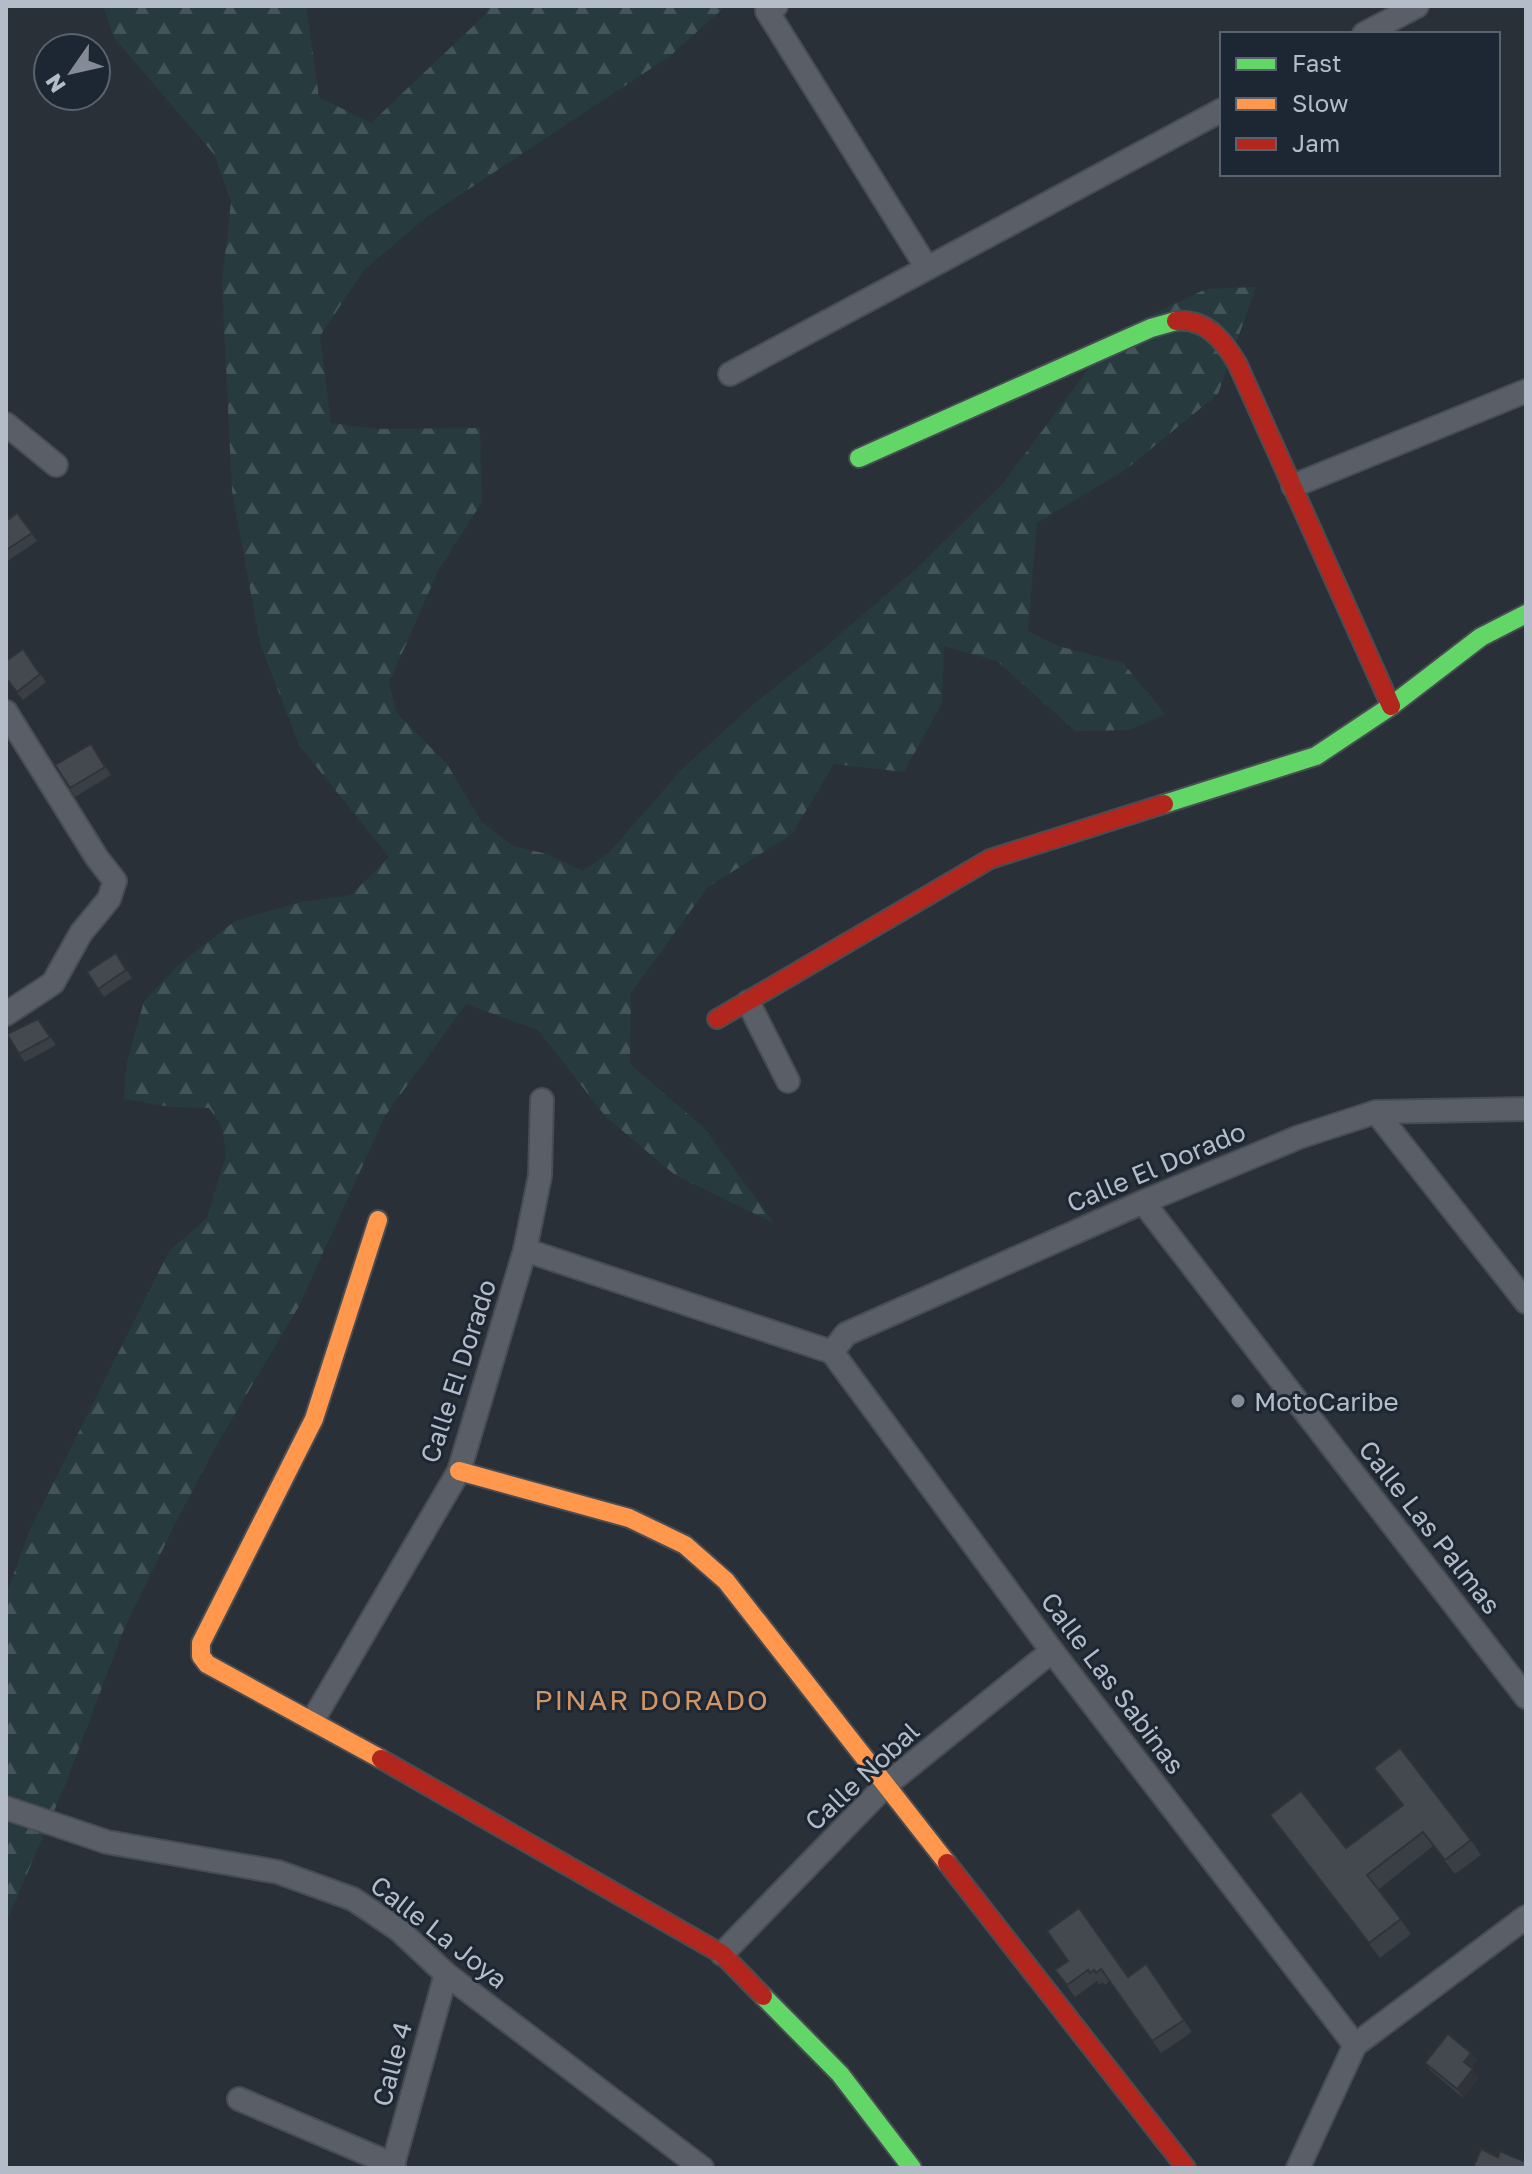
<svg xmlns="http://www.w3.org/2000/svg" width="1532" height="2174" font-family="'Golos Text',sans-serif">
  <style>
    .forest { fill: url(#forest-firs) }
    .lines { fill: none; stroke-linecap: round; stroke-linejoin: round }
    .street-casing { stroke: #484c53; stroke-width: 26 }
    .fast-casing { stroke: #484c53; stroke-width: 22 }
    .slow-casing { stroke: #484c53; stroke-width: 22 }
    .jam-casing { stroke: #484c53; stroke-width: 22 }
    .street { stroke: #5a5e66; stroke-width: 22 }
    .fast { stroke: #63d668; stroke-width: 18 }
    .slow { stroke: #ff974d; stroke-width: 18 }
    .jam { stroke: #b3261e; stroke-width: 18 }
    .wall { fill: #3a3f45 }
    .shaded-wall { fill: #303338 }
    .building { fill: #444950; stroke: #303338; stroke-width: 2 }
    .poi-dot { fill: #848b96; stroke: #1d2633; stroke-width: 3 }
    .labels { text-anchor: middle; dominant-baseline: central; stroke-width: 6; stroke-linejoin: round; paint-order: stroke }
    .street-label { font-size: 26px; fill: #b4bcc9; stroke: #1d2633 }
    .poi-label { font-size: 26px; fill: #b4bcc9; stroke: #1d2633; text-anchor: start }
    .neighbourhood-label { font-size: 28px; letter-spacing: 2px; fill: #d59563; stroke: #1d2633 }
  </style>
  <defs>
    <pattern id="forest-firs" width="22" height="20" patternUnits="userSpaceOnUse" patternTransform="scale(2)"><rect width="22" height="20" fill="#273a3e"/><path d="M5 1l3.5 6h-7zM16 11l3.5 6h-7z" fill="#445559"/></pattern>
  </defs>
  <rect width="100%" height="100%" fill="#2a3038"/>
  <polygon class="forest" points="103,6 306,6 319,97 371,123 485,15 489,6 726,6 670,56 428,216 364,270 320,336 331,423 378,429 480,428 482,502 438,571 389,683 396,712 447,764 481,821 513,846 547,854 582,871 609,853 681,770 756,702 823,649 916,569 1004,482 1117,331 1206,289 1256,287 1218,394 1125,470 1037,523 1028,631 1058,646 1123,663 1165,714 1130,730 1075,731 997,661 944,646 942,703 904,772 834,764 792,834 708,887 631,993 630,1064 704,1128 774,1223 675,1175 606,1117 538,1030 466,1004 385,1116 299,1306 216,1446 176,1522 124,1629 66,1783 6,1923 6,1595 29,1532 169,1251 207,1218 226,1155 222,1126 209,1108 171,1107 124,1099 127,1062 144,1001 182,962 235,921 301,902 351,895 389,857 299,745 260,643 232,491 222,283 231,201 214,154 114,38"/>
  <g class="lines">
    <defs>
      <g id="street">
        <polyline points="776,6 767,11 927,268"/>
        <polyline points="1364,34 1417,6"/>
        <polyline points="730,374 1222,110"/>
        <polyline points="6,424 56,465"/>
        <polyline points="1293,486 1526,391"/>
        <polyline points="6,712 97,858 115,881 109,899 81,933 53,983 6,1014"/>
        <polyline points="748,1002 788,1081"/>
        <polyline points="1376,1112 1526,1302"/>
        <polyline points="1143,1202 1526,1697"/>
        <polyline points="525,1250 832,1352"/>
        <polyline points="832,1352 1052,1651 1355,2045"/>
        <polyline points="832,1352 846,1334 1143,1202 1299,1137 1376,1112 1526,1109"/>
        <polyline points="313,1720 459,1471 525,1250 540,1176 542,1100"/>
        <polyline points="6,1808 107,1842 278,1872 353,1899 399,1930 446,1974 702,2168"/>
        <polyline points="722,1954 886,1785 1052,1651"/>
        <polyline points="239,2099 394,2165"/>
        <polyline points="392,2168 446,1974"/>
        <polyline points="1298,2168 1355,2045 1526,1917"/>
      </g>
      <g id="fast">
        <polyline points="859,458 1151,328 1176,321"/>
        <polyline points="1164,804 1316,756 1391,706 1481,637 1526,614"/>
        <polyline points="763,1996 840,2074 912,2168"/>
      </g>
      <g id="slow">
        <polyline points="378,1220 314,1419 201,1643 201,1656 207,1664 381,1759"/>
        <polyline points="459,1471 629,1518 685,1545 726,1581 947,1863"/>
      </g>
      <g id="jam">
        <path d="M 1176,321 C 1206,318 1223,340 1237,363 L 1391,706"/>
        <polyline points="717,1019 990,859 1164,804"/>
        <polyline points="381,1759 722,1954 763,1996"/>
        <polyline points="947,1863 1186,2168"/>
      </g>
    </defs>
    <use href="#street" class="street-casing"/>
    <use href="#fast" class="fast-casing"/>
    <use href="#slow" class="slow-casing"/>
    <use href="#jam" class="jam-casing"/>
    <use href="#street" class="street"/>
    <use href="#fast" class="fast"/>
    <use href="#slow" class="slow"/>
    <use href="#jam" class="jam"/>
  </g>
  <g class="wall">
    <polygon points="17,513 37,541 6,562 6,514 9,519"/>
    <polygon points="23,649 46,682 23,700 6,679 6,661"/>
    <polygon points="91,744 111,775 75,797 55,765"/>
    <polygon points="116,953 132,978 104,997 87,972"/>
    <polygon points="38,1019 56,1045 25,1062 19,1054"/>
    <polygon points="1374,1768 1471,1840 1481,1855 1455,1874 1433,1846 1378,1890 1411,1934 1380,1958 1270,1815 1346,1848 1402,1805"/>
    <polygon points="1068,1961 1128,1977 1146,1964 1192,2032 1161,2053 1109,1981 1105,1985 1103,1982 1099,1985 1097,1981 1075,1997 1055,1970"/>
    <polygon points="1471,2053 1477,2061 1471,2068 1479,2078 1463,2098 1431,2071 1425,2063"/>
  </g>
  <g class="shaded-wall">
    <polygon points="1471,2053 1477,2061 1470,2071 1464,2062"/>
    <polygon points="1473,2069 1479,2078 1463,2098 1457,2089"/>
  </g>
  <g class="building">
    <polygon points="17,513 32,533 6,550 6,514 9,519"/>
    <polygon points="23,649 40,674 17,692 6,678 6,661"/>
    <polygon points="91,744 105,767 70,788 55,765"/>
    <polygon points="116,953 126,970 98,989 87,972"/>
    <polygon points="38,1019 50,1037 19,1054 7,1034"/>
    <polygon points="1400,1748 1471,1840 1445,1860 1423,1832 1367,1875 1401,1919 1369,1943 1270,1815 1301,1791 1346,1848 1403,1805 1374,1768"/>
    <polygon points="1079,1908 1128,1977 1146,1964 1184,2020 1152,2041 1101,1969 1096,1973 1094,1970 1090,1973 1088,1970 1067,1985 1055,1970 1068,1961 1047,1931"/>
    <polygon points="1448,2034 1471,2053 1464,2062 1473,2069 1457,2089 1425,2063"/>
    <polygon points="1481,2149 1498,2157 1500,2151 1526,2162 1526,2168 1473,2168"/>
  </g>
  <circle class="poi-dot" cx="1238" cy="1401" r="8"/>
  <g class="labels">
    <g class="street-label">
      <text transform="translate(1156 1167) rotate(-23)">Calle El Dorado</text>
      <text transform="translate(458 1371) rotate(-72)">Calle El Dorado</text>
      <text transform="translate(1430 1527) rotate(52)">Calle Las Palmas</text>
      <text transform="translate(1113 1683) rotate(53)">Calle Las Sabinas</text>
      <text transform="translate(862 1776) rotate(-43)">Calle Nobal</text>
      <text transform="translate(439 1932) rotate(38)">Calle La Joya</text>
      <text transform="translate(392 2064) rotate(-75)">Calle 4</text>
    </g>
    <g class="poi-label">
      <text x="1254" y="1401">MotoCaribe</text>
    </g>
    <g class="neighbourhood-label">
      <text x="652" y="1699">PINAR DORADO</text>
    </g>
  </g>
  <rect width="1532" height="2174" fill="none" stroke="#b4bcc9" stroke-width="16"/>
  <rect x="1220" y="32" width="280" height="144" fill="#1d2633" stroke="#59626f" stroke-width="2"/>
  <rect x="1236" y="58" width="40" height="12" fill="#63d668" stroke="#59626f" stroke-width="2"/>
  <text x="1292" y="72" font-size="24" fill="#b4bcc9">Fast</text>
  <rect x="1236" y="98" width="40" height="12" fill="#ff974d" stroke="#59626f" stroke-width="2"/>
  <text x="1292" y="112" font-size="24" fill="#b4bcc9">Slow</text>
  <rect x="1236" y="138" width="40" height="12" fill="#b3261e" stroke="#59626f" stroke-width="2"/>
  <text x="1292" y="152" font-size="24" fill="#b4bcc9">Jam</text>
  <g transform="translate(72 72) rotate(236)"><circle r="38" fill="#1d2633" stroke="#59626f" stroke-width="2"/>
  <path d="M0-6L14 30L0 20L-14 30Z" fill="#848b96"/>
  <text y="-12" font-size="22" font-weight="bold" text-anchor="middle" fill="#b4bcc9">N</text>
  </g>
</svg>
